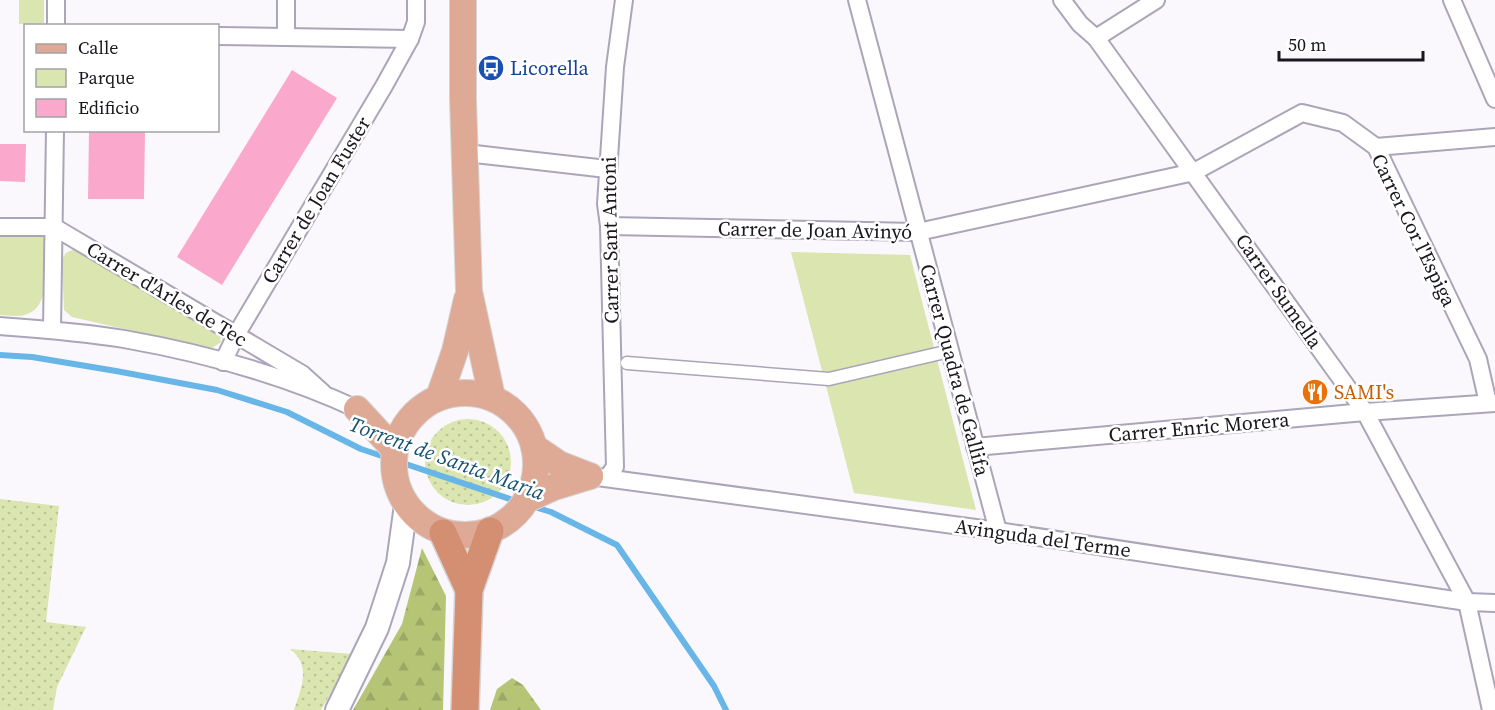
<svg xmlns="http://www.w3.org/2000/svg" width="1495" height="710" font-family="'Source Serif 4',serif">
  <style>
    .grass { fill: url(#grass-dots) }
    .forest { fill: url(#forest-firs) }
    .park { fill: #dae5af }
    .lines { fill: none; stroke-linecap: round; stroke-linejoin: round }
    .stream { stroke: #68b5e8; stroke-width: 6 }
    .building { fill: #faa8cb }
    .pedestrian-casing { stroke: #aba5b8; stroke-width: 15 }
    .minor-casing { stroke: #aba5b8; stroke-width: 20 }
    .secondary-casing { stroke: #aba5b8; stroke-width: 26 }
    .primary-casing { stroke: #d6d5d6; stroke-width: 28 }
    .trunk-casing { stroke: #d6d5d6; stroke-width: 30 }
    .pedestrian { stroke: #fff; stroke-width: 12 }
    .minor { stroke: #fff; stroke-width: 16 }
    .secondary { stroke: #fff; stroke-width: 22 }
    .primary { stroke: #dfaa95; stroke-width: 26 }
    .trunk { stroke: #d48e72; stroke-width: 27 }
    .labels { text-anchor: middle; dominant-baseline: central; stroke-width: 5; stroke-linejoin: round; paint-order: stroke }
    .transit-label { font-size: 20px; fill: #164399; stroke: #fff; text-anchor: start }
    .street-label { font-size: 20px; fill: #19161d; stroke: #fff }
    .food-label { font-size: 20px; fill: #c56008; stroke: #fff; text-anchor: start }
    .water-label { font-size: 21px; font-style: italic; fill: #145072; stroke: #fff }
  </style>
  <defs>
    <pattern id="grass-dots" width="8" height="8" patternUnits="userSpaceOnUse" patternTransform="scale(1.5)"><rect width="8" height="8" fill="#dae5af"/><path d="M2 2h.1M6 6h.1" fill="none" stroke="#bac496" stroke-width="1.8" stroke-linecap="round"/></pattern>
    <pattern id="forest-firs" width="22" height="20" patternUnits="userSpaceOnUse" patternTransform="scale(1.5)"><rect width="22" height="20" fill="#b6c575"/><path d="M5 1l3.5 6h-7zM16 11l3.5 6h-7z" fill="#9ca865"/></pattern>
  </defs>
  <rect width="100%" height="100%" fill="#faf8fc"/>
  <g class="grass">
    <circle cx="468" cy="462" r="43"/>
    <polygon points="0,499 59,506 46,622 86,627 57,687 53,710 0,710"/>
    <path d="M 290,649 L 353,654 L 321,710 L 294,710 C 301,689 312,665 290,649 Z"/>
  </g>
  <g class="forest">
    <polygon points="422,548 446,596 443,710 353,710 402,624"/>
    <polygon points="512,678 523,685 541,710 490,710 497,689"/>
  </g>
  <g class="park">
    <polygon points="19,0 44,0 44,23 19,24"/>
    <path d="M 0,234 L 36,234 L 43,236 L 47,243 C 45,265 52,309 24,315 C 17,317 7,315 0,315 Z"/>
    <polygon points="72,250 77,251 207,325 219,333 221,342 211,349 72,317 64,310 62,259 66,253"/>
    <polygon points="791,252 910,255 976,510 854,493"/>
  </g>
  <g class="lines">
    <g class="stream">
      <polyline points="0,355 32,357 116,371 217,390 287,412 361,449 519,502"/>
      <polyline points="531,506 551,512 617,545 714,686 726,710"/>
    </g>
  </g>
  <g class="building">
    <polygon points="292,70 337,98 222,285 177,257"/>
    <polygon points="89,130 145,130 144,199 88,199"/>
    <polygon points="0,144 26,144 25,182 0,181"/>
  </g>
  <g class="lines">
    <defs>
      <polyline id="pedestrian" points="627,363 829,379 941,353"/>
      <g id="minor">
        <polyline points="286,0 286,36"/>
        <polyline points="857,0 998,531"/>
        <polyline points="1062,0 1080,24 1096,38 1365,412 1467,602 1491,710"/>
        <polyline points="1452,0 1495,99"/>
        <polyline points="56,26 56,0"/>
        <polyline points="218,36 410,39"/>
        <polyline points="1096,38 1156,0"/>
        <polyline points="1376,147 1495,137"/>
        <polyline points="475,154 607,169"/>
        <polyline points="609,226 918,232 1194,172 1302,113 1343,123 1376,147 1478,359 1488,403"/>
        <polyline points="0,227 54,227 302,374 323,393"/>
        <path d="M 0,326 C 41,329 83,332 124,339 C 203,353 284,375 357,409"/>
        <polyline points="52,330 55,130"/>
        <polyline points="223,362 236,335 384,86 410,39 416,22 416,0"/>
        <polyline points="975,447 1365,412 1495,403"/>
        <polyline points="590,476 998,531 1467,602 1495,603"/>
        <polyline points="607,478 615,467 609,226 606,204 615,67 624,0"/>
      </g>
      <polyline id="secondary" points="337,710 377,628 398,563 406,505"/>
      <g id="primary">
        <polyline points="463,0 463,99 469,291 492,397"/>
        <circle cx="465" cy="464" r="71"/>
        <polyline points="439,397 455,351 467,299"/>
        <polyline points="357,409 394,449"/>
        <polyline points="534,447 559,464 590,476"/>
        <polyline points="526,500 554,487 590,476"/>
      </g>
      <g id="trunk">
        <polyline points="443,533 469,590"/>
        <polyline points="465,710 469,590 490,531"/>
      </g>
    </defs>
    <use href="#pedestrian" class="pedestrian-casing"/>
    <use href="#minor" class="minor-casing"/>
    <use href="#secondary" class="secondary-casing"/>
    <use href="#primary" class="primary-casing"/>
    <use href="#trunk" class="trunk-casing"/>
    <use href="#pedestrian" class="pedestrian"/>
    <use href="#minor" class="minor"/>
    <use href="#secondary" class="secondary"/>
    <use href="#primary" class="primary"/>
    <use href="#trunk" class="trunk"/>
  </g>
  <defs>
    <symbol id="bus-disc" viewBox="-11 -11 22 22"><circle r="9.5" fill="#1a4fb4" stroke="#fff"/><path d="M-5-6H5V4H4V6H2V4H-2V6H-4V4H-5ZM-3.5-4V0h7V-4ZM-3.5 1.2v1.5H-2V1.2ZM2 1.2v1.5H3.5V1.2Z" fill="#fff"/></symbol>
    <symbol id="restaurant-disc" viewBox="-11 -11 22 22"><circle r="9.5" fill="#e8710a" stroke="#fff"/><path d="M-5-6h1v4h1v-4h1v4h1v-4h1v5L-1.5 .5V6h-2V.5L-5-1ZM5-6V6H3V1.5H1.5Q1.5-4 5-6Z" fill="#fff"/></symbol>
  </defs>
  <g fill-rule="evenodd">
    <use href="#bus-disc" x="476" y="53" width="30" height="30"/>
    <use href="#restaurant-disc" x="1300" y="377" width="30" height="30"/>
  </g>
  <g class="labels">
    <g class="transit-label">
      <text x="510" y="68">Licorella</text>
    </g>
    <g class="street-label">
      <text transform="translate(316 200) rotate(-59)">Carrer de Joan Fuster</text>
      <text transform="translate(815 230) rotate(1)">Carrer de Joan Avinyó</text>
      <text transform="translate(1414 230) rotate(64)">Carrer Cor l'Espiga</text>
      <text transform="translate(610 240) rotate(-91)">Carrer Sant Antoni</text>
      <text transform="translate(1279 291) rotate(55)">Carrer Sumella</text>
      <text transform="translate(167 294) rotate(31)">Carrer d'Arles de Tec</text>
      <text transform="translate(955 370) rotate(75)">Carrer Quadra de Gallifa</text>
      <text transform="translate(1199 427) rotate(-5)">Carrer Enric Morera</text>
      <text transform="translate(1043 538) rotate(8)">Avinguda del Terme</text>
    </g>
    <g class="food-label">
      <text x="1334" y="392">SAMI's</text>
    </g>
    <g class="water-label">
      <text transform="translate(447 458) rotate(20)">Torrent de Santa Maria</text>
    </g>
  </g>
  <rect x="24" y="24" width="195" height="108" fill="#ffffff" stroke="#a3a2a5" stroke-width="1.5"/>
  <rect x="36" y="44" width="30" height="9" fill="#dfaa95" stroke="#a3a2a5" stroke-width="1.5"/>
  <text x="78" y="54" font-size="18" fill="#19161d">Calle</text>
  <rect x="36" y="69" width="30" height="18" fill="#dae5af" stroke="#a3a2a5" stroke-width="1.5"/>
  <text x="78" y="84" font-size="18" fill="#19161d">Parque</text>
  <rect x="36" y="99" width="30" height="18" fill="#faa8cb" stroke="#a3a2a5" stroke-width="1.5"/>
  <text x="78" y="114" font-size="18" fill="#19161d">Edificio</text>
  <path d="M1279 51v9h144v-9" fill="none" stroke="#19161d" stroke-width="3"/>
  <text x="1288" y="51" font-size="18" fill="#19161d" stroke="#ffffff" stroke-width="4.5" paint-order="stroke">50 m</text>
</svg>
